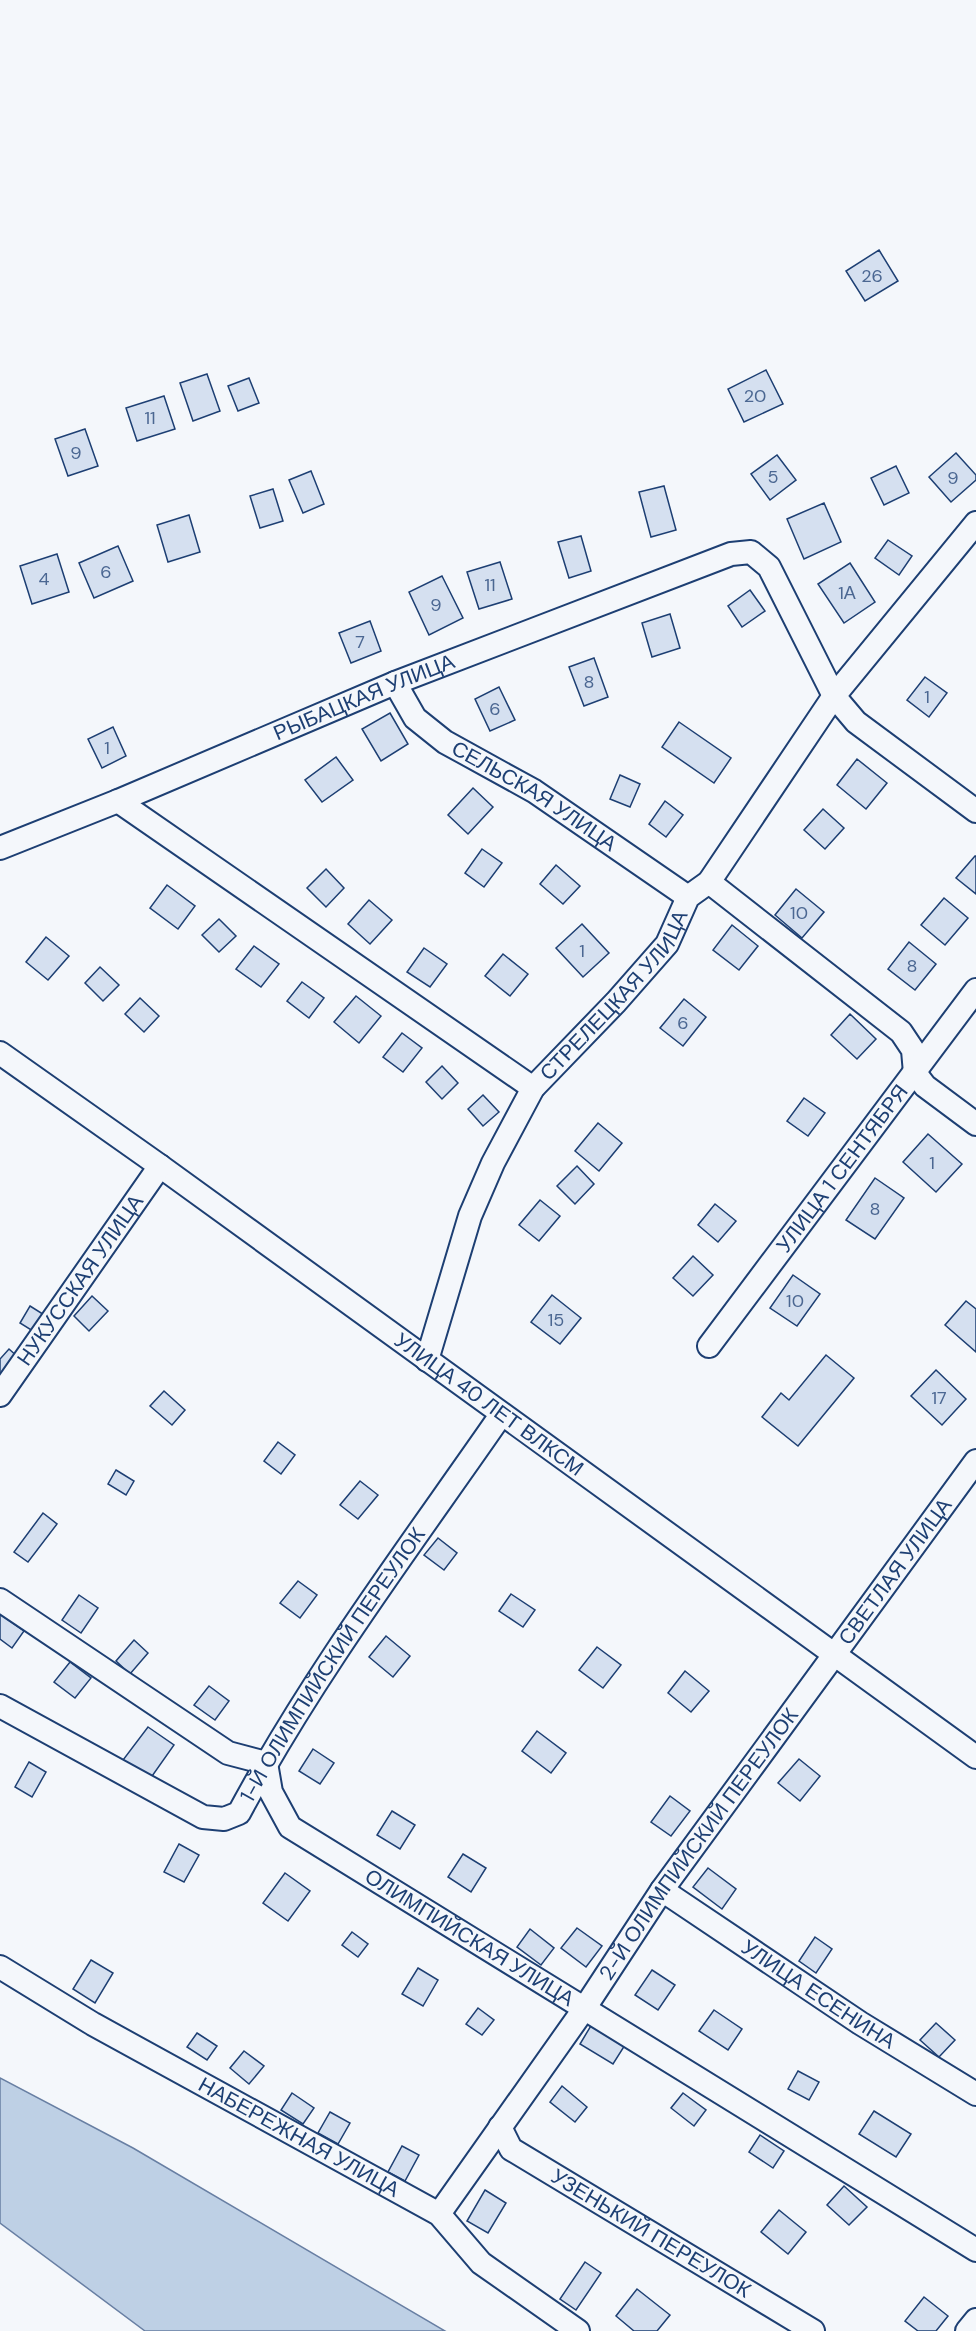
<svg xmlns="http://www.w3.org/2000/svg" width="976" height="2331" font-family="'DM Sans',sans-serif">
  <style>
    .water { fill: #bed0e5; stroke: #687fa3; stroke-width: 1.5 }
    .building { fill: #d5e0f0; stroke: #1d3f73; stroke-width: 1.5 }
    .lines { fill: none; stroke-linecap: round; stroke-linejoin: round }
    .minor-casing { stroke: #1d3f73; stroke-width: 26 }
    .minor { stroke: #f4f7fb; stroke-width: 22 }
    .labels { text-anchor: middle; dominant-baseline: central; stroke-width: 4.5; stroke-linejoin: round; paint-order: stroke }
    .number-label { font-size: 18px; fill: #4b6792 }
    .street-label { font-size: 21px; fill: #1d3f73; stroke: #f4f7fb }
  </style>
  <rect width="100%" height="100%" fill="#f4f7fb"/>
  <polygon class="water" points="0,2078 133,2148 445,2331 145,2331 0,2223"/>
  <g class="building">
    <polygon points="879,250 898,281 865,301 846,271"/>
    <polygon points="766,370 783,404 744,422 728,389"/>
    <polygon points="207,374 220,411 193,421 180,383"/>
    <polygon points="249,378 259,403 238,411 228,386"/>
    <polygon points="164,396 175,429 137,441 126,408"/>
    <polygon points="85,429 98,466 68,476 55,439"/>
    <polygon points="956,453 976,475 976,480 951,502 929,477"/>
    <polygon points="777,455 796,480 770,500 751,474"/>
    <polygon points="896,466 909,493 884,505 871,478"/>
    <polygon points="311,471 324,504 303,513 289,480"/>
    <polygon points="664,486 676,530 651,537 639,492"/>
    <polygon points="273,489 283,521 260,528 250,496"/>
    <polygon points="824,503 841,542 804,559 787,519"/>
    <polygon points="189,515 200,552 168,562 157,525"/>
    <polygon points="581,536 591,571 569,578 558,542"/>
    <polygon points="888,540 912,556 899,575 875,558"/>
    <polygon points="118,546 133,581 94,598 79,563"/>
    <polygon points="57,554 69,592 32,604 20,566"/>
    <polygon points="500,562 512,599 479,609 467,572"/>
    <polygon points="850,563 875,602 844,623 818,584"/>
    <polygon points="442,576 463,618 429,635 409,592"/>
    <polygon points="750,590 765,611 742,627 728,606"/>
    <polygon points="670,614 680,648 652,657 642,623"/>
    <polygon points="370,621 381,651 351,663 339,633"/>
    <polygon points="594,658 608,697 584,706 569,667"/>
    <polygon points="925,677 947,693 929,717 907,700"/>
    <polygon points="499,687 515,720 490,731 475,699"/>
    <polygon points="390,713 408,744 381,761 362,729"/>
    <polygon points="679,722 731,758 714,783 662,747"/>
    <polygon points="113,727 126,756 102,768 88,739"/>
    <polygon points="336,757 353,780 322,802 305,780"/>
    <polygon points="857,759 887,783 866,809 837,785"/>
    <polygon points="620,775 640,784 630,807 610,799"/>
    <polygon points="473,788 493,807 468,834 448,815"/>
    <polygon points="665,801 683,815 666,837 649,824"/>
    <polygon points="823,809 844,828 825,849 804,830"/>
    <polygon points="482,849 502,863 484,887 465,873"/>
    <polygon points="975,856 976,856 976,894 956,878"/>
    <polygon points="556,865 580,886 563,904 540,884"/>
    <polygon points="326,869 344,888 326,907 307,888"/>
    <polygon points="167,885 195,906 178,929 150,908"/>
    <polygon points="796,889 824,912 802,938 775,915"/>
    <polygon points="944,898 968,918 945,945 921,925"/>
    <polygon points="369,900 392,920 370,944 348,924"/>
    <polygon points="219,919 236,936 219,952 202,935"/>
    <polygon points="582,924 609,953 583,977 556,948"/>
    <polygon points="732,925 758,946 739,970 713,950"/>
    <polygon points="46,937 69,956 48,980 26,962"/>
    <polygon points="909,942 936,964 915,990 888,969"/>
    <polygon points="254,946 279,964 261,987 236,969"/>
    <polygon points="424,948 447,964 430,987 407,972"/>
    <polygon points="503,954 528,974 510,996 485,976"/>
    <polygon points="100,967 119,985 103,1001 85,983"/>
    <polygon points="302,982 324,998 309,1018 287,1001"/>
    <polygon points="356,996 381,1016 359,1043 334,1022"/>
    <polygon points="140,998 159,1016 144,1032 125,1014"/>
    <polygon points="684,999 706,1017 683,1046 660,1028"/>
    <polygon points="850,1014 876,1039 857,1059 831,1035"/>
    <polygon points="402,1033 422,1048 403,1072 383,1057"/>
    <polygon points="442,1066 458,1083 442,1099 426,1082"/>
    <polygon points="483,1095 499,1112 483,1126 468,1109"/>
    <polygon points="804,1098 825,1113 808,1136 787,1121"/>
    <polygon points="598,1123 622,1143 599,1171 575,1151"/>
    <polygon points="928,1134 962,1164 936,1192 903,1162"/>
    <polygon points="577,1166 594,1184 575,1204 557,1186"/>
    <polygon points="875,1178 904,1198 875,1239 846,1220"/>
    <polygon points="540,1200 560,1216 539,1241 519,1225"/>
    <polygon points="715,1204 736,1221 718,1242 698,1225"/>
    <polygon points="693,1256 713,1275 693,1296 673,1278"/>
    <polygon points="793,1275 820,1294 797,1326 770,1308"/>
    <polygon points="552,1295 581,1318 560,1344 531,1322"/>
    <polygon points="92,1296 108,1311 89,1331 74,1316"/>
    <polygon points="966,1301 976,1309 976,1352 945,1325"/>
    <polygon points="30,1306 46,1316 36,1333 20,1323"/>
    <polygon points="9,1349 19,1358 3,1377 0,1375 0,1359"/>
    <polygon points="826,1355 854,1378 798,1446 762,1417 781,1393 789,1400"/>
    <polygon points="936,1370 966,1399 942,1425 911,1396"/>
    <polygon points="164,1391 185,1410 172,1425 150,1406"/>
    <polygon points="278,1442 295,1455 281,1474 264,1461"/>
    <polygon points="116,1470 134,1481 126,1495 108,1484"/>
    <polygon points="360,1481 378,1495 358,1519 340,1505"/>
    <polygon points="43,1513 57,1524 28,1562 14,1552"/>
    <polygon points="438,1538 457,1553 444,1570 424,1555"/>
    <polygon points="298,1581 317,1595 300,1618 280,1603"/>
    <polygon points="511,1594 535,1610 523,1627 499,1611"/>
    <polygon points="79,1595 98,1608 81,1633 62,1620"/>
    <polygon points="0,1614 24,1631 12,1648 0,1639"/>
    <polygon points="386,1636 410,1656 393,1677 369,1657"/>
    <polygon points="134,1640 148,1653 130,1674 116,1661"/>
    <polygon points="597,1647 621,1665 603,1688 579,1670"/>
    <polygon points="70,1662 91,1678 75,1698 54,1682"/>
    <polygon points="685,1671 709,1691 691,1712 668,1693"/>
    <polygon points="209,1686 229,1701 215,1720 194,1705"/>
    <polygon points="148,1727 174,1745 150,1779 123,1760"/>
    <polygon points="537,1731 566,1753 551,1773 522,1751"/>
    <polygon points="313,1749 334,1763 320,1784 299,1771"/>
    <polygon points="799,1759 820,1776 800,1801 778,1783"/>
    <polygon points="29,1762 46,1772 32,1797 15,1787"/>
    <polygon points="670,1796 690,1811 671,1836 651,1822"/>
    <polygon points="392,1811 415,1825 400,1849 377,1835"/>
    <polygon points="179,1844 199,1855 184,1882 164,1872"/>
    <polygon points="463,1854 486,1868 471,1892 448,1877"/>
    <polygon points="708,1868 736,1889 722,1909 693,1887"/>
    <polygon points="285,1873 310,1891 288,1921 263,1903"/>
    <polygon points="577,1928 602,1946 586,1967 561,1948"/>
    <polygon points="530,1929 554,1948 541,1965 517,1947"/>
    <polygon points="352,1932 368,1944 358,1957 342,1945"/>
    <polygon points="815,1937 832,1949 816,1973 799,1961"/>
    <polygon points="91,1960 113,1973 95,2003 73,1989"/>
    <polygon points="418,1968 438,1980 423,2006 402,1994"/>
    <polygon points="652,1970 675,1985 658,2010 635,1995"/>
    <polygon points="478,2008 494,2020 482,2035 466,2024"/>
    <polygon points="714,2010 742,2029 728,2050 699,2031"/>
    <polygon points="936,2023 955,2040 939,2057 920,2040"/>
    <polygon points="592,2024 625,2045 613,2064 580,2044"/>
    <polygon points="197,2033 217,2046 207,2060 187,2047"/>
    <polygon points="244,2051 264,2066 249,2084 230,2068"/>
    <polygon points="798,2071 819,2082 809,2100 788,2089"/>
    <polygon points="562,2086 587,2107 575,2122 550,2102"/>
    <polygon points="292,2093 314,2108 303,2124 281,2110"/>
    <polygon points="683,2093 706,2110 694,2126 671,2108"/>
    <polygon points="874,2111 911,2134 896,2157 859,2134"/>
    <polygon points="330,2112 350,2123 338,2144 318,2133"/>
    <polygon points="760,2135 784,2151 773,2168 749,2152"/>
    <polygon points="402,2146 419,2155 405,2181 388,2172"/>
    <polygon points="844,2186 867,2207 849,2225 827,2205"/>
    <polygon points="485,2190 506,2203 488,2233 467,2221"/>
    <polygon points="779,2210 806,2232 788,2254 761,2232"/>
    <polygon points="585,2262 601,2273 576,2310 560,2299"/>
    <polygon points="637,2289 670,2315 657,2331 634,2331 616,2316"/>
    <polygon points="924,2297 948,2316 936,2331 918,2331 905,2321"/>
  </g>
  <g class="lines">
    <defs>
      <g id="minor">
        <path id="s1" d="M 395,683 L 415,718 L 445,742 L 534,791 L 688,897"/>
        <polyline points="118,801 533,1088"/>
        <path id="s2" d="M 0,848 L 118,801 L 395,683 L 731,554 L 751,552 L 769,567 L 834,696 L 856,722 L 976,811"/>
        <polyline points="709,882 901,1032 913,1050 915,1073 925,1086 976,1124"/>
        <path id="s3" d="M 0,1053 L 160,1166 L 976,1757"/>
        <path id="s4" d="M 709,1346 L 976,990"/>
        <path id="s5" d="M 427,1360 L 470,1216 L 493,1163 L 533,1088 L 616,1002 L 667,944 L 688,897 L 709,882 L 834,696 L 976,523"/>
        <path id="s6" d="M 0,1395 L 160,1166"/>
        <path id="s7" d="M 0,1600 L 228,1753 L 266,1763 L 271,1792 L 290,1827 L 976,2250"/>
        <path id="s8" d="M 0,1706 L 203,1817 L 224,1819 L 239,1813 C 314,1673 411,1545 501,1415"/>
        <path id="s9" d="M 662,1890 L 860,2023 L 976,2094"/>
        <path id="s10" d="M 0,1967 L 93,2024 L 439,2214 L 481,2263 L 578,2331"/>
        <path id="s11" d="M 500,2127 L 511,2149 L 813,2331"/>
        <path id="s12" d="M 439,2214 L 584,2009 L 662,1890 L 976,1461"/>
        <polyline points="967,2331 976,2320"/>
      </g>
    </defs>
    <use href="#minor" class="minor-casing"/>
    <use href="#minor" class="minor"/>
  </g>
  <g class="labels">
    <g class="number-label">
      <text x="872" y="276">26</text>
      <text x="755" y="396">20</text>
      <text x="150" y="418">11</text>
      <text x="76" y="453">9</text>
      <text x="773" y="477">5</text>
      <text x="953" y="478">9</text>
      <text x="106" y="572">6</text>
      <text x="44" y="579">4</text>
      <text x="490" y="585">11</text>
      <text x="847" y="593">1А</text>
      <text x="436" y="605">9</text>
      <text x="360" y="642">7</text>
      <text x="589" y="682">8</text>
      <text x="927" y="697">1</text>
      <text x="495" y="709">6</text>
      <text x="107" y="748">1</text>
      <text x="799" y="913">10</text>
      <text x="582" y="951">1</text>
      <text x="912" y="966">8</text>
      <text x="683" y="1023">6</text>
      <text x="932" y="1163">1</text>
      <text x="875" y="1209">8</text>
      <text x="795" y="1301">10</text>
      <text x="556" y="1320">15</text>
      <text x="939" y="1398">17</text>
    </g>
    <g class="street-label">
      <text stroke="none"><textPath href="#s2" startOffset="394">РЫБАЦКАЯ УЛИЦА</textPath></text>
      <text stroke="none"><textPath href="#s1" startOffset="183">СЕЛЬСКАЯ УЛИЦА</textPath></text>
      <text stroke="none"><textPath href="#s5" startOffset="417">СТРЕЛЕЦКАЯ УЛИЦА</textPath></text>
      <text stroke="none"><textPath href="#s4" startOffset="222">УЛИЦА 1 СЕНТЯБРЯ</textPath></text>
      <text stroke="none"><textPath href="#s6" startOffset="140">НУКУССКАЯ УЛИЦА</textPath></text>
      <text stroke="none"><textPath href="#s3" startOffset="602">УЛИЦА 40 ЛЕТ ВЛКСМ</textPath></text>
      <text stroke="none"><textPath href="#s12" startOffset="788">СВЕТЛАЯ УЛИЦА</textPath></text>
      <text stroke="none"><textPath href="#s8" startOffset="444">1-Й ОЛИМПИЙСКИЙ ПЕРЕУЛОК</textPath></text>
      <text stroke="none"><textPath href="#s12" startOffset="452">2-Й ОЛИМПИЙСКИЙ ПЕРЕУЛОК</textPath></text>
      <text stroke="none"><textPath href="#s7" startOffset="594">ОЛИМПИЙСКАЯ УЛИЦА</textPath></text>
      <text stroke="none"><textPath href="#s9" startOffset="188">УЛИЦА ЕСЕНИНА</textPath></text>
      <text stroke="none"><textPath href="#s10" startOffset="344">НАБЕРЕЖНАЯ УЛИЦА</textPath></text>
      <text stroke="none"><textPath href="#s11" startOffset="188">УЗЕНЬКИЙ ПЕРЕУЛОК</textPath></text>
    </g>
  </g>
</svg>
